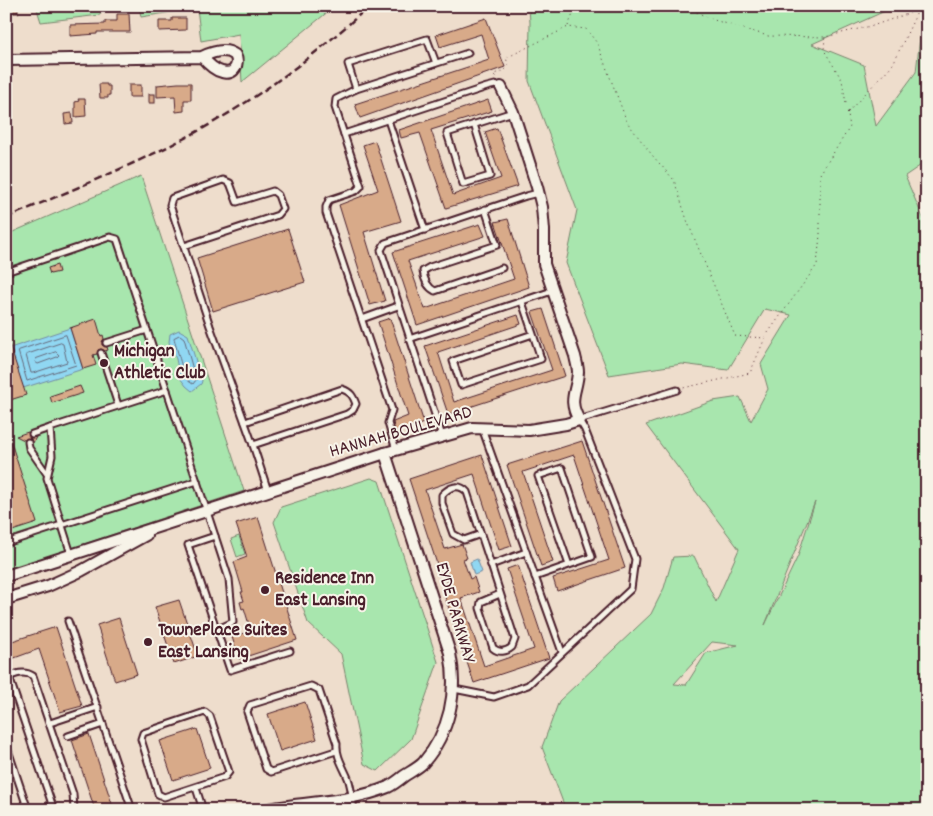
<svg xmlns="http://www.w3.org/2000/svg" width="933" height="816" font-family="Dekko,sans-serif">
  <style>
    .green { fill: #a8e6ae; stroke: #79826c; fill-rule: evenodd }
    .water { fill: #90d7f2; stroke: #748da2 }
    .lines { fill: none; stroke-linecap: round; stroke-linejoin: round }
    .shore { stroke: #66697b; stroke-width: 1 }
    .building { fill: #d8aa89; stroke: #4a1f2b }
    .lane-casing { stroke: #4a1f2b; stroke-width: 9 }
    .street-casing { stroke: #4a1f2b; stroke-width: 14 }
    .path { stroke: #4a1f2b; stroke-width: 1; stroke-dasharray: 1 4; stroke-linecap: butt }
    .lane { stroke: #f7f3e8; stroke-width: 5 }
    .street { stroke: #f7f3e8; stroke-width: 10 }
    .rail { stroke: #4a1f2b; stroke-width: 2.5; stroke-dasharray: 8 4; stroke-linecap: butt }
    .poi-dot { fill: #4a1f2b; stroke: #f7f3e8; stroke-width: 2 }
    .labels { text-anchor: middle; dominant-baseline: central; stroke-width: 4; stroke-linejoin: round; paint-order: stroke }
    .poi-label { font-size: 19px; font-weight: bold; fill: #4a1f2b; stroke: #f7f3e8; text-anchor: start }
    .street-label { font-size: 19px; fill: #4a1f2b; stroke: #f7f3e8 }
  </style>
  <rect width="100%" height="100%" fill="#edc"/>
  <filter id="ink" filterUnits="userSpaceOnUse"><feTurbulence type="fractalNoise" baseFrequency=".02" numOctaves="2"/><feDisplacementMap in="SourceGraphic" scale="10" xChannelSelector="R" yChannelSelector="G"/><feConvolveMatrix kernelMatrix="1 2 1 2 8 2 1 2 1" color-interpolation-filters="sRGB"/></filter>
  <g filter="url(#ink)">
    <g class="green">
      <polygon points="36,6 101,6 100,15 41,22"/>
      <polygon points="139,6 335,6 242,82 239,34 201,41 197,8 141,17"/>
      <path d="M 529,6 L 896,6 L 812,44 L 864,65 L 876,126 L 916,72 L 922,20 L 927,20 L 927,161 L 905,176 L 927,227 L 927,810 L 560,810 L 564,805 L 542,747 L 559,701 L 651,614 L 664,588 L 673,557 L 694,556 L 716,602 L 739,549 L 646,425 L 713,401 L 740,397 L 751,421 L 768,389 L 761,364 L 791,315 L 765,309 L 728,370 L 682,364 L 609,375 L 566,263 L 577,210 L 529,81 L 530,23 ZM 815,502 L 798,556 L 765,625 ZM 712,642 L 738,645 L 706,653 L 686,685 L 674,684 Z"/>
      <polygon points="141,176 244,491 6,570 6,235"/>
      <polygon points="371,478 379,481 438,662 411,739 378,771 364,764 341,654 308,623 274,522 281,507"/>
      <polygon points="239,536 245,554 237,557 231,539"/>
    </g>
    <g class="water">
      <polygon points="70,328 83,369 23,388 10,348"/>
      <polygon points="179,330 188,335 202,381 201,384 192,391 186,386 180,378 176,359 169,342 170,334"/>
      <polygon points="477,559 482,572 474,575 470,562"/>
    </g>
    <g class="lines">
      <g class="shore">
        <polygon points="66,335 76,365 27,381 18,351"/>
        <path d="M 180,335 L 184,338 L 196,380 L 193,384 C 189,382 186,379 184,375 C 183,370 174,340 174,338 Z"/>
        <polygon points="61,343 63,344 67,362 33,373 31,373 26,355"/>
        <polygon points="56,352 59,355 57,357 38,364 35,362 36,359"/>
      </g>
    </g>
    <g class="building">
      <rect x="6" y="6" width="12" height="7"/>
      <polygon points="117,14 129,14 130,32 97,32 97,34 70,36 70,25 105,24 105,21 117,21"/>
      <polygon points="172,18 186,18 186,30 159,31 159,21 172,21"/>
      <polygon points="486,18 505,67 360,118 355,104 489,60 481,34 440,47 436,35"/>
      <polygon points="178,83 191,83 191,100 184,100 184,111 176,112 175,96 157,97 157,85"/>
      <polygon points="99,84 107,84 107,86 110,86 110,95 108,95 108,98 100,98"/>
      <rect x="129" y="85" width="12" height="12"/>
      <rect x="149" y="94" width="6" height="9"/>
      <polygon points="78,99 85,99 86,116 75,117 75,102 79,101"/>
      <polygon points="488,100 492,111 431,130 453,195 501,178 485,132 497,128 518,186 446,208 420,133 401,138 399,130"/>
      <polygon points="72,113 73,123 65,124 64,114"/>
      <polygon points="375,141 401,221 364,232 385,301 370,305 339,205 378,190 363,145"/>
      <polygon points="508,219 529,287 417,325 393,252 480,224 485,236 408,261 425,309 514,279 495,222"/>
      <polygon points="288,229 305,282 213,311 197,258"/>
      <polygon points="57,265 59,272 50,274 48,268"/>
      <polygon points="543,309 565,376 448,414 425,346 518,315 521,324 438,352 454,402 552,370 532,312"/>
      <polygon points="390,318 424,423 395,432 393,422 408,416 378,322"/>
      <polygon points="96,319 101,336 103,335 104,339 102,342 102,345 107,347 108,350 105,351 101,349 98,350 97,354 93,355 96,365 83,369 70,328"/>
      <polygon points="6,340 8,340 26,395 10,400 6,388"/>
      <polygon points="80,386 83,393 52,403 50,396"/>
      <polygon points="28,432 30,438 36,437 33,443 30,438 24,440 16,436"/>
      <polygon points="6,433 8,433 37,523 6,533"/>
      <polygon points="582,441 625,568 557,591 553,578 609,560 574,455 523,472 553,562 541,566 507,465"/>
      <polygon points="482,455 512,546 499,550 474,474 425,490 445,549 462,544 467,558 463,559 470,579 474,577 479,592 461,598 484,666 534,649 507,569 518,565 549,658 474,683 442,588 449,586 442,566 438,567 409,479"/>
      <polygon points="258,517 297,640 239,659 232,637 251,631 244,608 242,609 240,602 244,601 241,592 243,592 234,562 247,557 236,524"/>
      <polygon points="179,600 198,656 174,664 155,607"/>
      <polygon points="119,618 137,674 115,681 97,625"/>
      <polygon points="56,627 82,706 60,712 39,649 6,661 6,643"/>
      <polygon points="305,702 317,739 280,751 268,714"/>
      <polygon points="197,729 210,768 173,780 160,741"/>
      <polygon points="89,734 114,810 95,810 72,740"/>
    </g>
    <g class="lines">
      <defs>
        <g id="lane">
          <polyline points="356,89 348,64 427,39 436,63"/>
          <polyline points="388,120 425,230"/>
          <polyline points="474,124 490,176 463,184 447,133 513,112"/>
          <polyline points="344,134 487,87 495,85 501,87"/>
          <path d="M 485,209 L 497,245 L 430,267 L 423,271 C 424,279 427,287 435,291 L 502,268"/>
          <polyline points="184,246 278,215 283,209 278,195 273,191 237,202 230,183 223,180 172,198 170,205 210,326 253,445 268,491"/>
          <polyline points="6,272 110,237 117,239 215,536 188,545 230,670 290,651"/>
          <polyline points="522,302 533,334 453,361 461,385 541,359 533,334"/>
          <polyline points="362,319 398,306"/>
          <polyline points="409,339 552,291"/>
          <polyline points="106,343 147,330"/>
          <polyline points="101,353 118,405"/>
          <path d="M 245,422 L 342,389 C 351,392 353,396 356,404 L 353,410 L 347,414 L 253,445"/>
          <polyline points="482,428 562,652"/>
          <polyline points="32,434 50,428"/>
          <polyline points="442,436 381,250 385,243 526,196 538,193"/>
          <polyline points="28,442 29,448 47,474"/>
          <polyline points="396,450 388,423 392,410 326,213 326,207 329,200 356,191 361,186 335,107 336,99 356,89 468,53"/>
          <path d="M 481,534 L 464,540 L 453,534 L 442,503 L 442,495 C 449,487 459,483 467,492 L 491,565 L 526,552"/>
          <polyline points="215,536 229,579 233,622 216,630"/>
          <polyline points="6,543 197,481"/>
          <polyline points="71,554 47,478 52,456 50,428 167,390"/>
          <path d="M 491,565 L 515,639 L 512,647 C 506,652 499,653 493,648 L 480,608 L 481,602 L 500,594"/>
          <polyline points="535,577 592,557 562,468 538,476 569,565"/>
          <polyline points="68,621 132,810"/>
          <polyline points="9,677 54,810"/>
          <path d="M 6,678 C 15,674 24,670 33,676 L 73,794 L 74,810"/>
          <polyline points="454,689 494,697 528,685 631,589 635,559 585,430 579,420 677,390"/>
          <polygon points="205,712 210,716 229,772 225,777 164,797 158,794 141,739 143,733"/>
          <polyline points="50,723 98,707"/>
          <polyline points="68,736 103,724"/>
          <polyline points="6,744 28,810"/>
          <path d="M 336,751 L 271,772 L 266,769 L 247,712 L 250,705 L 311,686 L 319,690 L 337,744 C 336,756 343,766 348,778 C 352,789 352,799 354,810"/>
          <polyline points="196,788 203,810"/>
        </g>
        <g id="street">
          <path d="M 6,60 L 202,57 C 212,52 225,47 235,55 C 240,64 234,76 222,72 C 214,70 207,63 202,57"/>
          <path d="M 6,576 L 385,453 L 472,428 L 529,430 L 566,424 L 579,420 C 567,399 577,392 578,372 C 578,367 576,361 575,356 L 544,264 L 544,230 L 542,207 L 537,187 L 513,112 L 501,87"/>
          <polyline points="6,599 48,586 81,571 146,535"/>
          <path d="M 264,810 C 305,801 350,803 388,787 C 394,784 399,780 404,776 C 410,772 418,768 423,763 C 450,732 458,692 450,653 L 385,453"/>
        </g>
      </defs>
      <use href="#lane" class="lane-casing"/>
      <use href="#street" class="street-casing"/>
      <g class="path">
        <polyline points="683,6 714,20 768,36 825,37 875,25 927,7"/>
        <polyline points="568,26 574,12 590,6"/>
        <polyline points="495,77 494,74 505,70 508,64 506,58 568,27 586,29 597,43 627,122 652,155 674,180 688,223 735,336 765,338 750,373 683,388"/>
        <polyline points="848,112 893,64 918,10"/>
        <polyline points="765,337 817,265 820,235 820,174 850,127 842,80 824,50 825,37"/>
      </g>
      <use href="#lane" class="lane"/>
      <use href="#street" class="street"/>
      <path class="rail" d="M 6,218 C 67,192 129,167 187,137 C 253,102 314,57 369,6"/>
    </g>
  </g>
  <g class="poi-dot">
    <circle cx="104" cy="363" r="5"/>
    <circle cx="265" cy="590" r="5"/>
    <circle cx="148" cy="642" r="5"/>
  </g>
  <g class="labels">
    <g class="poi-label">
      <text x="114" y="352">Michigan<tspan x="114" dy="22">Athletic Club</tspan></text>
      <text x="275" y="579">Residence Inn<tspan x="275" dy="22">East Lansing</tspan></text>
      <text x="158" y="631">TownePlace Suites<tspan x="158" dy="22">East Lansing</tspan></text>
    </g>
    <g class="street-label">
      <text transform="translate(401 433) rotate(-16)">HANNAH BOULEVARD</text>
      <text transform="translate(454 613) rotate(74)">EYDE PARKWAY</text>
    </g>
  </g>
  <rect width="933" height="816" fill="none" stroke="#f7f3e8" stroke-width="25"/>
  <rect x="12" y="12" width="908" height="791" fill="none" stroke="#4a1f2b" stroke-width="2" filter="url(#ink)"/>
</svg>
